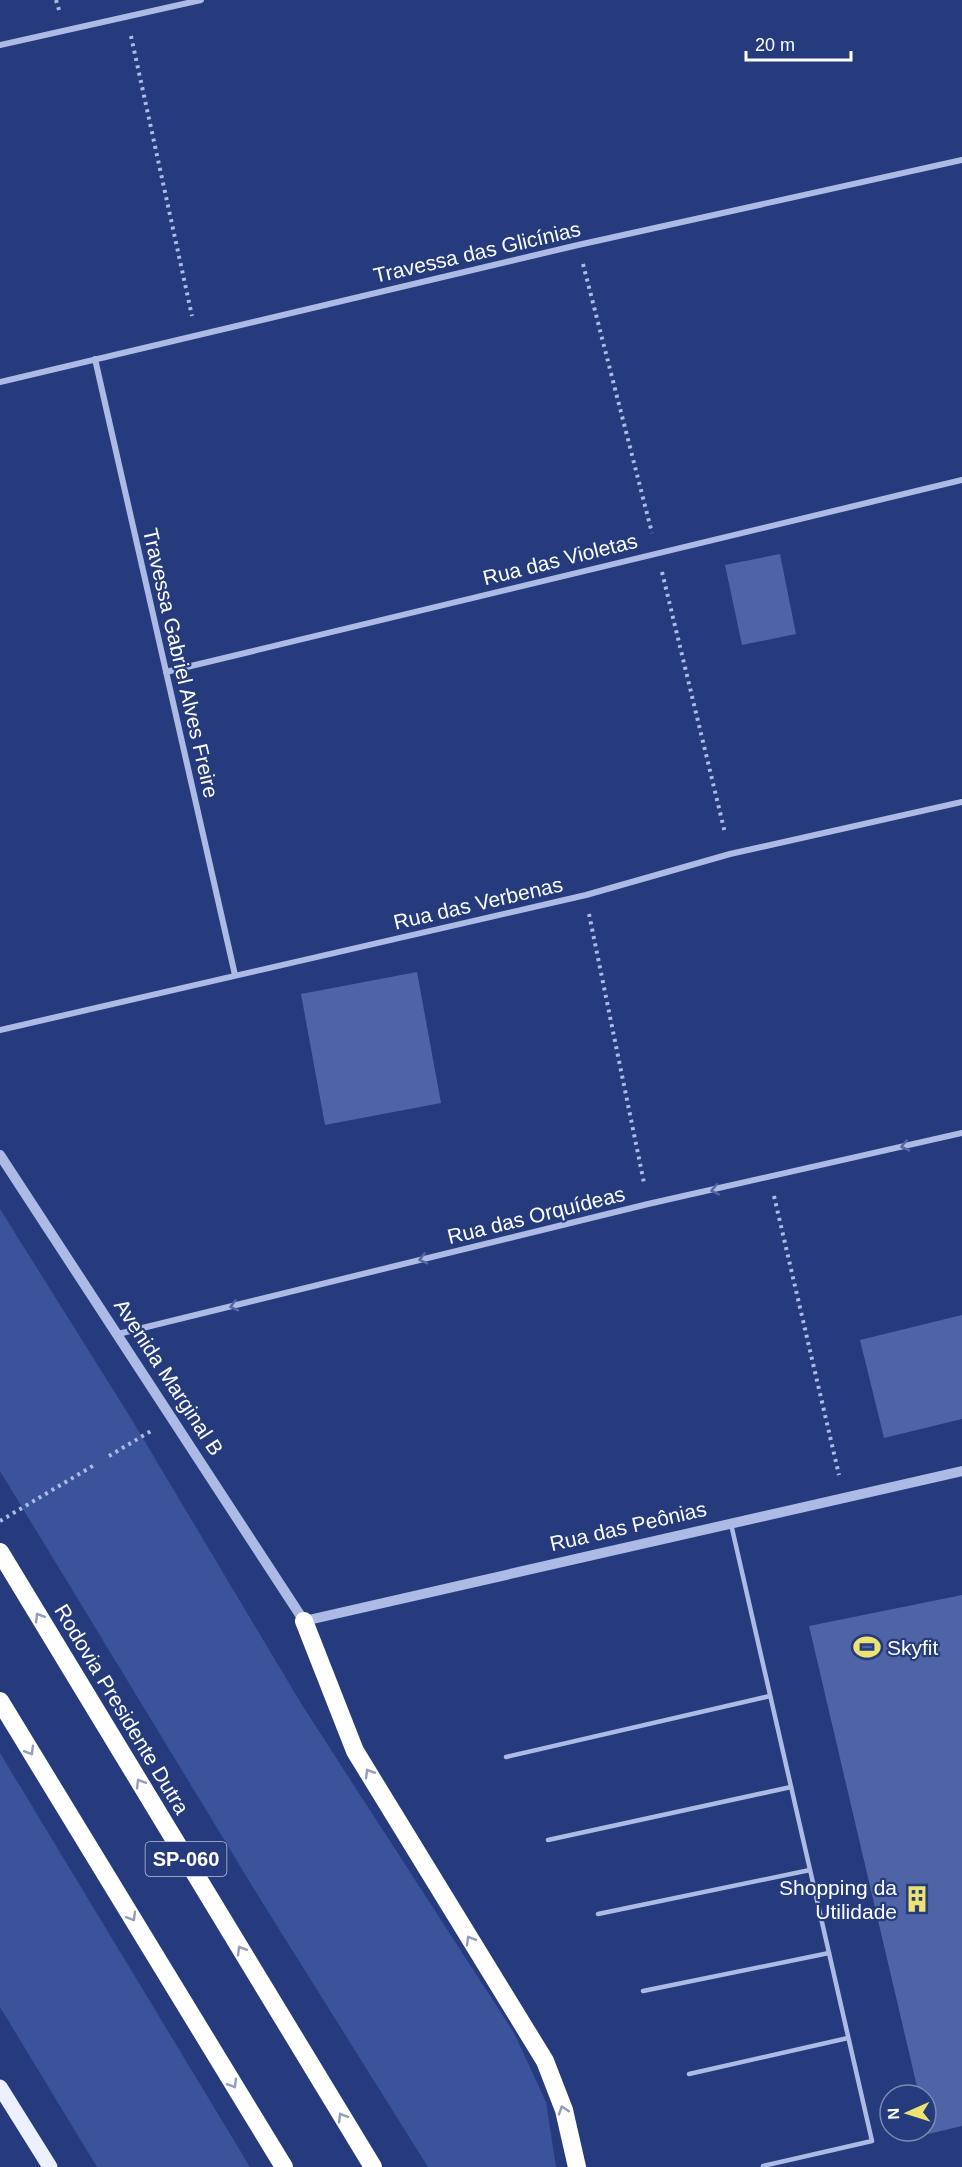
<svg xmlns="http://www.w3.org/2000/svg" width="962" height="2167" font-family="Helvetica,sans-serif">
  <style>
    .green { fill: #3a539a }
    .building { fill: #4f64a6 }
    .lines { fill: none; stroke-linecap: round; stroke-linejoin: round }
    .path { stroke: #acbae5; stroke-width: 4; stroke-dasharray: 3 4.5; stroke-linecap: butt }
    .service { stroke: #acbae5; stroke-width: 4.5 }
    .minor { stroke: #acbae5; stroke-width: 6 }
    .tertiary { stroke: #acbae5; stroke-width: 10 }
    .primary { stroke: #eceffd; stroke-width: 15 }
    .motorway { stroke: #fff; stroke-width: 18 }
    .oneway { stroke: #5567a1 }
    .oneway2 { stroke: #929dbe }
    .labels { text-anchor: middle; dominant-baseline: central; stroke-width: 4.5; stroke-linejoin: round; paint-order: stroke }
    .shield { fill: #263b7d; stroke: #bec4d8; stroke-width: 1.5 }
    .shield-label { font-size: 20px; font-weight: bold; fill: #fff }
    .street-label { font-size: 21px; fill: #fff; stroke: #263b7d }
    .poi-label { font-size: 21px; fill: #fff; stroke: #263b7d; text-anchor: start }
  </style>
  <rect width="100%" height="100%" fill="#263b7d"/>
  <g class="green">
    <polygon points="0,1209 132,1420 302,1705 514,2033 546,2102 556,2167 428,2167 262,1902 0,1471"/>
    <polygon points="0,1753 250,2167 97,2167 0,2007"/>
  </g>
  <g class="building">
    <polygon points="780,554 796,634 742,645 725,565"/>
    <polygon points="417,972 441,1103 325,1125 301,994"/>
    <polygon points="962,1315 962,1419 884,1438 860,1340"/>
    <polygon points="962,1595 962,2126 928,2134 926,2095 919,2095 809,1626"/>
  </g>
  <g class="lines">
    <g class="path">
      <polyline points="56,0 59,10"/>
      <polyline points="131,36 192,316"/>
      <polyline points="583,264 652,533"/>
      <polyline points="662,572 725,833"/>
      <polyline points="589,914 644,1183"/>
      <polyline points="774,1196 839,1475"/>
      <polyline points="109,1456 151,1431"/>
      <polyline points="0,1521 96,1464"/>
    </g>
    <g class="service">
      <polyline points="731,1524 872,2141 763,2166"/>
      <polyline points="506,1757 770,1696"/>
      <polyline points="548,1840 791,1787"/>
      <polyline points="598,1914 810,1870"/>
      <polyline points="643,1991 829,1953"/>
      <polyline points="689,2074 848,2038"/>
    </g>
    <g class="minor">
      <polyline points="0,45 201,0"/>
      <polyline points="95,359 235,975"/>
      <polyline points="0,382 578,245 962,160"/>
      <polyline points="166,672 962,480"/>
      <polyline points="0,1030 586,895 730,854 962,802"/>
      <polyline points="118,1334 648,1204 962,1133"/>
    </g>
    <polyline class="tertiary" points="0,1155 304,1621 962,1471"/>
    <polyline class="primary" points="0,2087 50,2167"/>
    <g class="motorway">
      <polyline points="0,1552 373,2167"/>
      <polyline points="304,1621 355,1751 545,2061 564,2110 577,2167"/>
      <polyline points="0,1701 284,2167"/>
    </g>
  </g>
  <defs><path id="oneway-chevron" d="M-2-3.5L2.5 0L-2 3.5" fill="none" stroke-width="1.6" stroke-linecap="round" stroke-linejoin="round" transform="scale(1.5)"/></defs>
  <g class="oneway">
    <use href="#oneway-chevron" transform="translate(905 1146) rotate(167)"/>
    <use href="#oneway-chevron" transform="translate(715 1190) rotate(168)"/>
    <use href="#oneway-chevron" transform="translate(423 1259) rotate(166)"/>
    <use href="#oneway-chevron" transform="translate(234 1306) rotate(166)"/>
  </g>
  <g class="oneway2">
    <use href="#oneway-chevron" transform="translate(39 1617) rotate(-121)"/>
    <use href="#oneway-chevron" transform="translate(30 1751) rotate(59)"/>
    <use href="#oneway-chevron" transform="translate(369 1773) rotate(-121)"/>
    <use href="#oneway-chevron" transform="translate(140 1783) rotate(-121)"/>
    <use href="#oneway-chevron" transform="translate(132 1917) rotate(59)"/>
    <use href="#oneway-chevron" transform="translate(470 1940) rotate(-121)"/>
    <use href="#oneway-chevron" transform="translate(241 1950) rotate(-121)"/>
    <use href="#oneway-chevron" transform="translate(233 2084) rotate(59)"/>
    <use href="#oneway-chevron" transform="translate(563 2110) rotate(-108)"/>
    <use href="#oneway-chevron" transform="translate(342 2117) rotate(-121)"/>
  </g>
  <defs>
    <symbol id="stadium-bare" viewBox="-9 -9 18 18"><path d="M0-5a6.5 5 0 1 0 0 10a6.5 5 0 1 0 0-10ZM-3.5-1.8h7v3.6h-7Z" fill="#ede371" stroke="#263b7d" stroke-width="2.5" paint-order="stroke"/></symbol>
    <symbol id="building-bare" viewBox="-9 -9 18 18"><path d="M-4-6H4V6H1V3H-1V6H-4ZM-2.5-4.3h1.7v1.8h-1.7ZM.8-4.3h1.7v1.8H.8ZM-2.5-1h1.7V.8h-1.7ZM.8-1h1.7V.8H.8Z" fill="#ede371" stroke="#263b7d" stroke-width="2.5" paint-order="stroke"/></symbol>
  </defs>
  <g fill-rule="evenodd">
    <use href="#stadium-bare" x="848" y="1628" width="38" height="38"/>
    <use href="#building-bare" x="898" y="1880" width="38" height="38"/>
  </g>
  <g class="labels">
    <rect class="shield" x="145.5" y="1842" width="81" height="34" rx="4.5"/>
    <g class="shield-label">
      <text x="186" y="1859">SP-060</text>
    </g>
    <g class="street-label">
      <text transform="translate(477 252) rotate(-13)">Travessa das Glicínias</text>
      <text transform="translate(560 559) rotate(-14)">Rua das Violetas</text>
      <text transform="translate(181 663) rotate(77)">Travessa Gabriel Alves Freire</text>
      <text transform="translate(478 903) rotate(-13)">Rua das Verbenas</text>
      <text transform="translate(536 1215) rotate(-14)">Rua das Orquídeas</text>
      <text transform="translate(169 1377) rotate(57)">Avenida Marginal B</text>
      <text transform="translate(628 1526) rotate(-13)">Rua das Peônias</text>
      <text transform="translate(122 1709) rotate(59)">Rodovia Presidente Dutra</text>
    </g>
    <g class="poi-label">
      <text x="887" y="1647">Skyfit</text>
      <text x="897" y="1887" text-anchor="end">Shopping da<tspan x="897" dy="24">Utilidade</tspan></text>
    </g>
  </g>
  <g transform="translate(908 2113) rotate(267)"><circle r="28" fill="#263b7d" stroke="#7d89b1" stroke-width="1.5"/>
  <path d="M0-4.5L10 22L0 15L-10 22Z" fill="#ede371"/>
  <text y="-9" font-size="16" font-weight="bold" text-anchor="middle" fill="#ffffff">N</text>
  </g>
  <path d="M746 51v9h105v-9" fill="none" stroke="#ffffff" stroke-width="3"/>
  <text x="755" y="51" font-size="18" fill="#ffffff" stroke="#263b7d" stroke-width="4.5" paint-order="stroke">20 m</text>
</svg>
